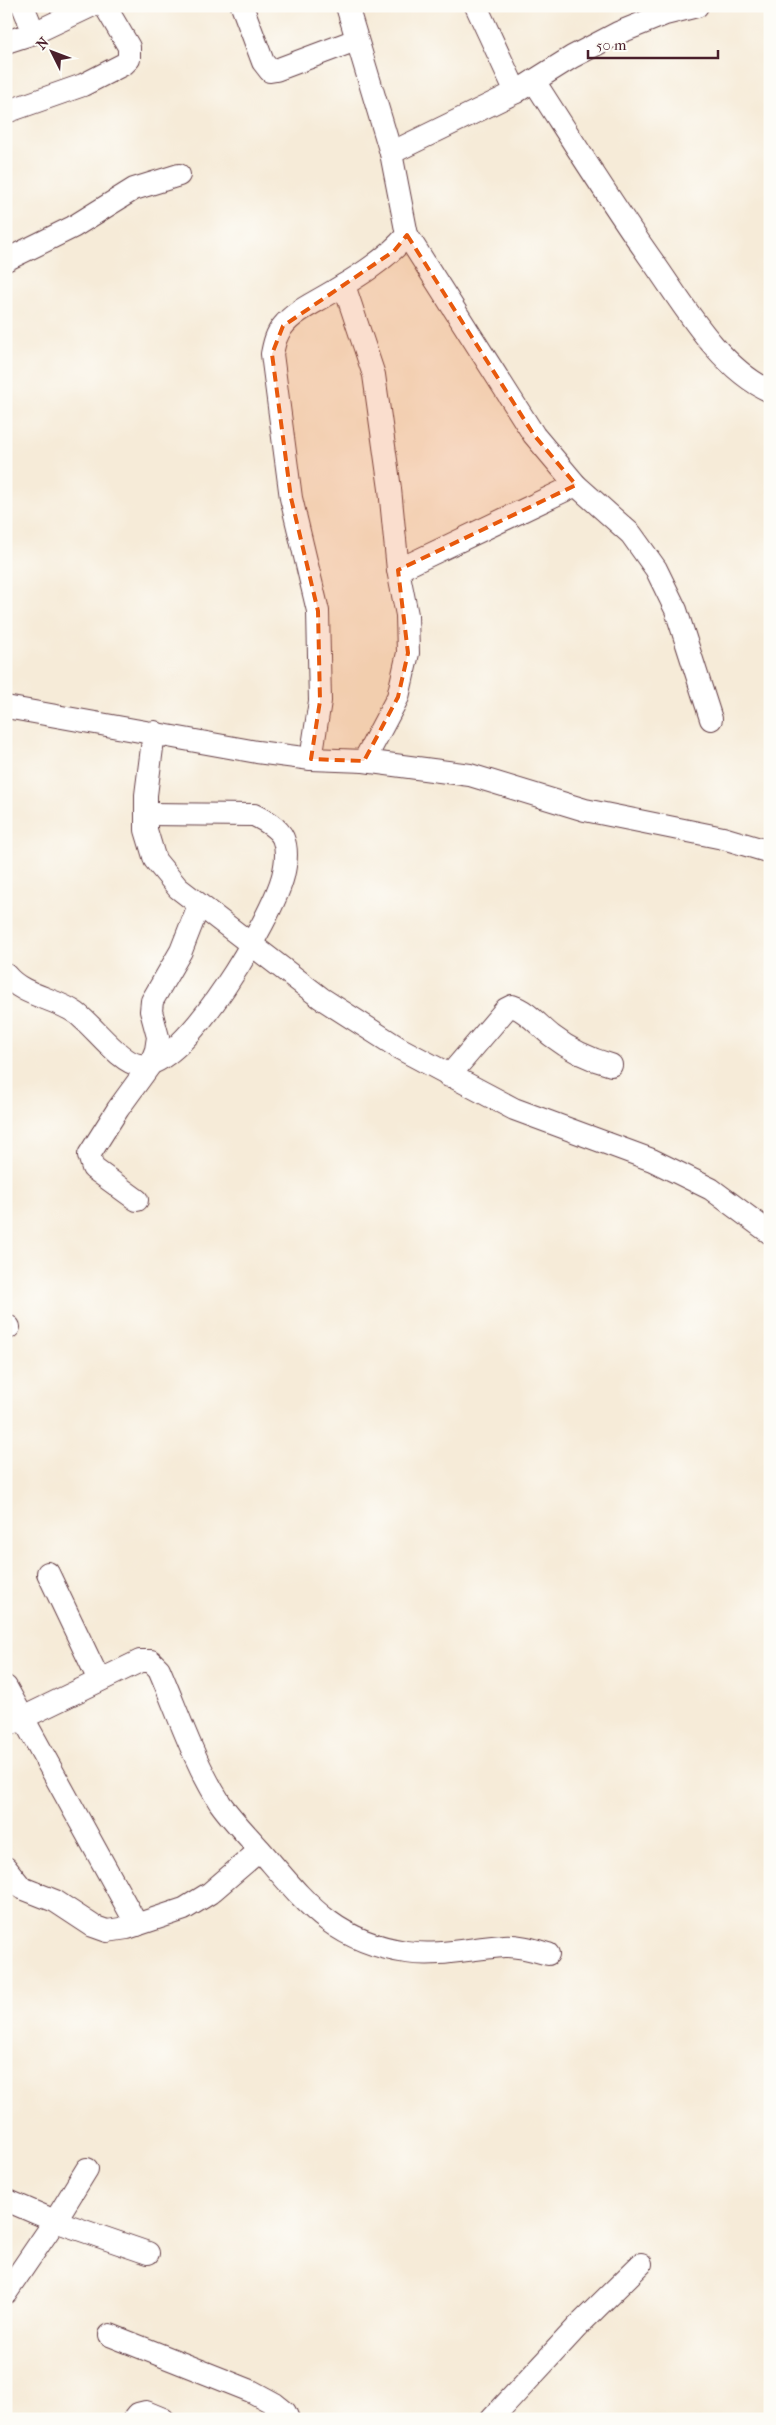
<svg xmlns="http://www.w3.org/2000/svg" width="776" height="2425" font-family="'IM FELL French Canon',serif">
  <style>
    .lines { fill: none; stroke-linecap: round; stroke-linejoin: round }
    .minor-casing { stroke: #643e45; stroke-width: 24 }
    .minor { stroke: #fff; stroke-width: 22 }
    .marked { fill: #e8590c; fill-opacity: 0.2; stroke: #e8590c; stroke-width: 4; stroke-dasharray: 10 6; stroke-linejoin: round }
  </style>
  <rect width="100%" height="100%" fill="#fdfcf7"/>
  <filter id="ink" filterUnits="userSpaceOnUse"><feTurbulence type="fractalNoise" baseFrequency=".02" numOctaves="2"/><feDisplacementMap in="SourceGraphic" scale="10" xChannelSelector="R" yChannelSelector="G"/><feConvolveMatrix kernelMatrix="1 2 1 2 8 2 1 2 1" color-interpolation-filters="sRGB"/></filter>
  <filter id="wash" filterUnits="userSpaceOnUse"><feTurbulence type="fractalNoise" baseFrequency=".0096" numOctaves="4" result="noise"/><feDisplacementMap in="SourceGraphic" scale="20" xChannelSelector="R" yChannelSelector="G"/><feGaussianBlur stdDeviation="1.12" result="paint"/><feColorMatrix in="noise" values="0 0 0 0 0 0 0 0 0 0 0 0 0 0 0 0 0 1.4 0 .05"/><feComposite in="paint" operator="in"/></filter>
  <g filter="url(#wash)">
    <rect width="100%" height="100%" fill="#f6ebd8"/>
  </g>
  <g filter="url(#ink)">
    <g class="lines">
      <defs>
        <g id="minor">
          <polyline points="23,6 34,33"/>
          <polyline points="242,6 263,62 270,71 276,70 356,40"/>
          <polyline points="476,6 516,92"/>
          <polyline points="6,42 34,33 91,6"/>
          <path d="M 534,81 C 574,143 613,206 656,266 C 686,309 721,369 770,391"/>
          <polyline points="6,112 83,85 124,64 129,59 129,47 105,6"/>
          <polyline points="391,153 516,92 572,57 618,33 665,14 697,6"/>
          <polyline points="407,235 534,435 576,485 631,534 656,569 676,610 711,719"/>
          <polyline points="6,260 73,227 134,189 179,175"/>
          <polyline points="344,285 374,375 390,489 398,570 407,615 408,653 398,697 364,761"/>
          <polyline points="398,570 576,485"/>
          <polyline points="6,707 257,752 311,759 364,761 470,775 585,810 723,838 770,852"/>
          <polyline points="154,732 146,795 146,830 155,860 178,888 321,998 399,1048 514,1109 652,1160 711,1189 770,1233"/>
          <path d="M 311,759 L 320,701 L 318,611 L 291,498 L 272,354 C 274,344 276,334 283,326 C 294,312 312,304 327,295 C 356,278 386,260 407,235 L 391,153 L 347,6"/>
          <path d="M 6,975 C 23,996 55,998 76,1013 C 93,1025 120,1063 139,1065 C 185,1071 273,916 283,876 C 286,864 288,850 283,838 C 278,827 264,820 254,815 L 146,814"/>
          <path d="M 449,1076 L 506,1009 L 512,1006 C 528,1011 539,1026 552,1036 C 570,1050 589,1059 611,1065"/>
          <polyline points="137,1200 93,1168 89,1155 118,1109 150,1065 156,1050 158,1037 151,1011 152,1001 181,951 199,905"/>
          <polyline points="6,1329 9,1327"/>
          <polyline points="48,1573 99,1680"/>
          <polyline points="6,1687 137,1925"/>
          <path d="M 6,1726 L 140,1661 L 151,1661 L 159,1669 C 178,1713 194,1762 220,1803 C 232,1820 248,1836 262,1852 C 306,1903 333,1941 406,1952 C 439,1957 471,1948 504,1946 C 519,1945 534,1950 548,1954"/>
          <polyline points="6,1868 22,1888 55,1901 93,1926 107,1931 127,1928 184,1909 210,1893 260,1850"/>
          <polyline points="6,2200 55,2221 148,2253"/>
          <polyline points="6,2293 55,2221 87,2169"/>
          <polyline points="110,2335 251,2391 275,2404 285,2412 288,2419"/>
          <polyline points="134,2419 138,2414 146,2412 163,2419"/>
          <polyline points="492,2419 578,2326 641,2264"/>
        </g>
      </defs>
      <use href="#minor" class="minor-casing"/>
      <use href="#minor" class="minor"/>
    </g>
  </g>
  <path class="marked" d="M 407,235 L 534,435 L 576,485 L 398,570 L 408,653 L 398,697 L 364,761 L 311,759 L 320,701 L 318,611 L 291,498 L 272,354 L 283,326 L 394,251 Z"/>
  <rect width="776" height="2425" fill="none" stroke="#fdfcf7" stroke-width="25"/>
  <g transform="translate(52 52) rotate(312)" stroke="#fdfcf7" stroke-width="4" paint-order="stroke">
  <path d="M0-4L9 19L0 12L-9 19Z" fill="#4a1f2b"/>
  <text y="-8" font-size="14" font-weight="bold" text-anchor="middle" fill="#4a1f2b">N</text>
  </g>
  <path d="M588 50v8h130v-8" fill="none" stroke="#4a1f2b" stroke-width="2.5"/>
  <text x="596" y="50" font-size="15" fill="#4a1f2b" stroke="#fdfcf7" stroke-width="4" paint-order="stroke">50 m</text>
</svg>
